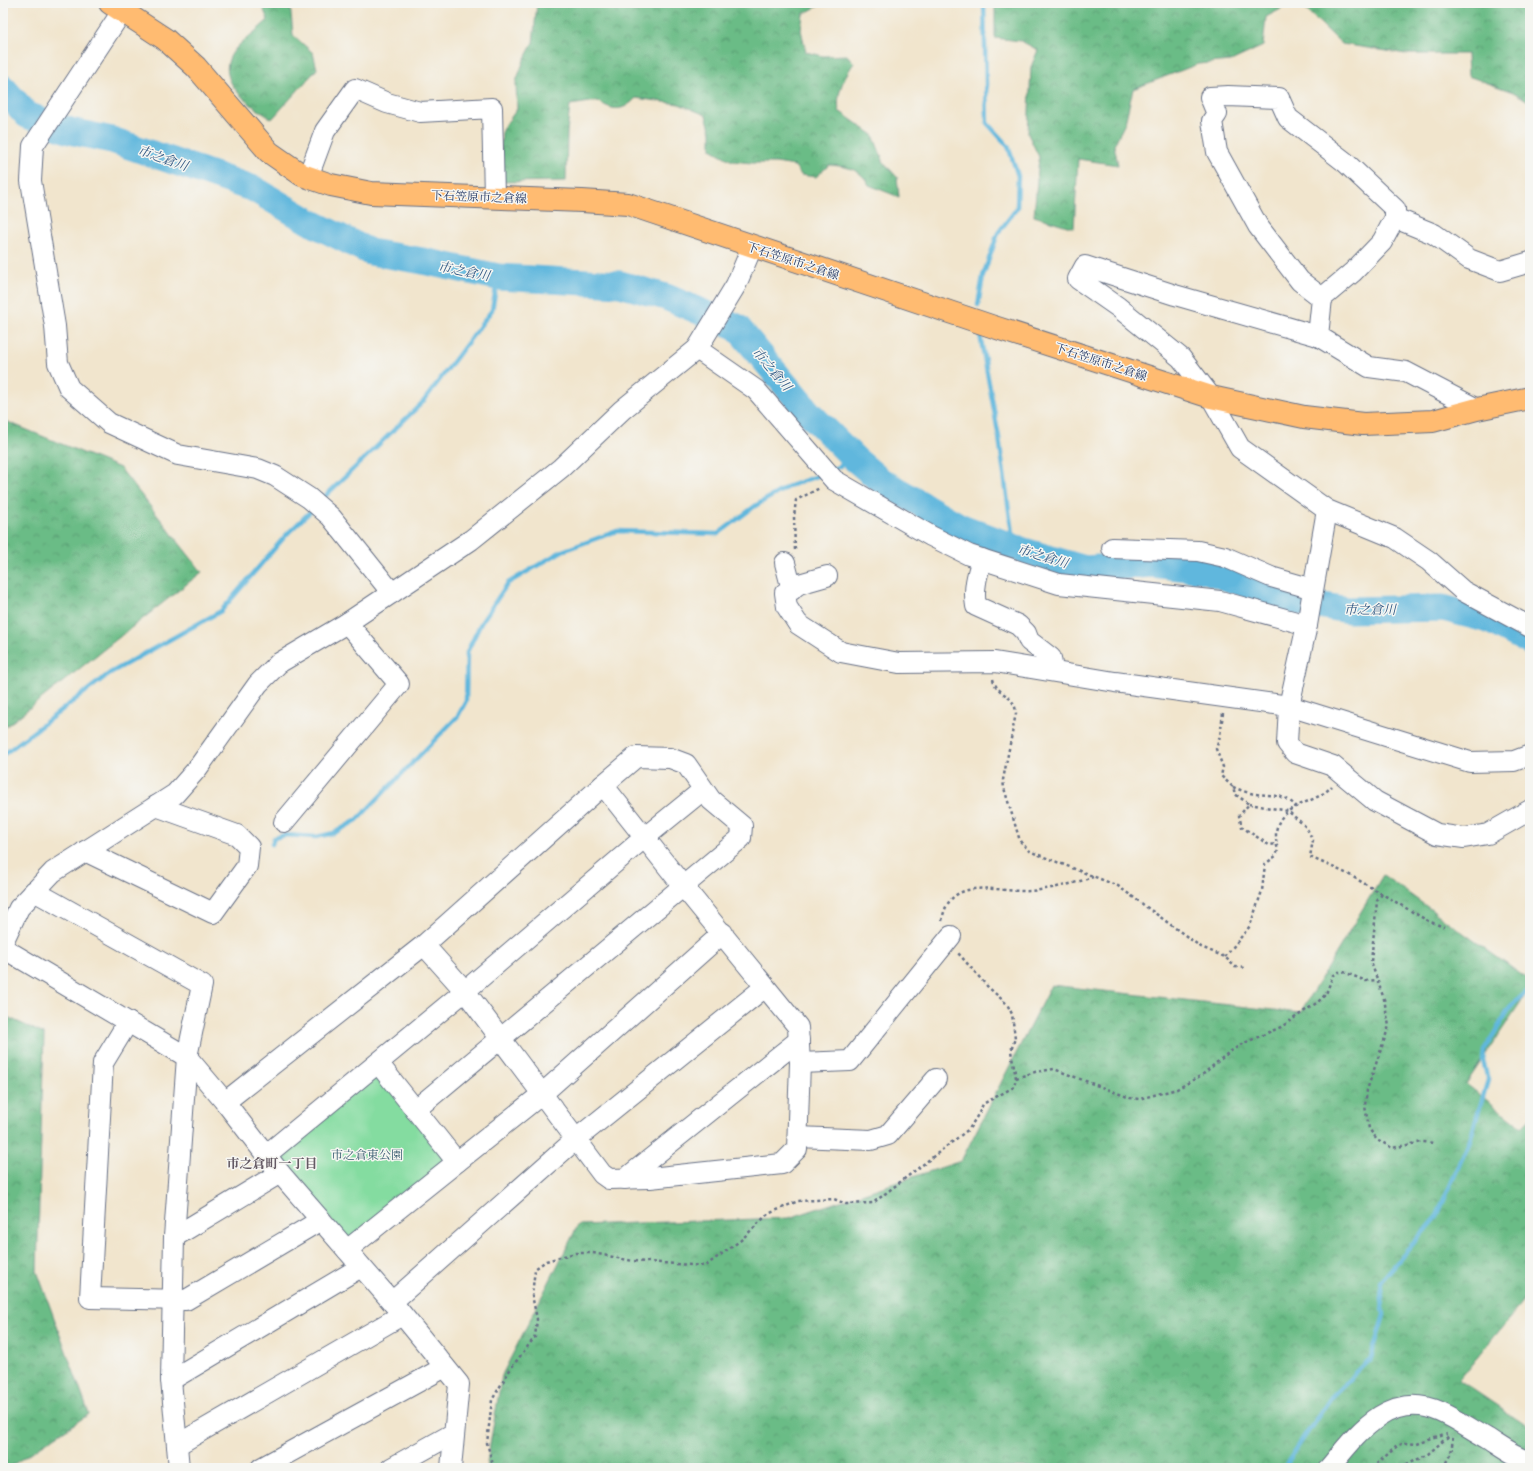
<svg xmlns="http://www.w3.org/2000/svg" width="1533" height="1471" font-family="Alegreya,'Noto Serif JP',serif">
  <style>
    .forest { fill: url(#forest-crowns); stroke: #437672 }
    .park { fill: #84dca0; stroke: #50867f }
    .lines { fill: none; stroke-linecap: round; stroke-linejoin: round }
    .stream { stroke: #60b7dd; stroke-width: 4.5 }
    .river { stroke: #60b7dd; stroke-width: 27 }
    .minor-casing { stroke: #666f85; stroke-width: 22 }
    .major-casing { stroke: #666f85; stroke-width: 24 }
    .path { stroke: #666f85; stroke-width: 2.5; stroke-dasharray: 3 3; stroke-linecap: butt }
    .minor { stroke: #fff; stroke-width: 20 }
    .major { stroke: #ffbb71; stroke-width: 22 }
    .labels { text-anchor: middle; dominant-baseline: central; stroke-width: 3; stroke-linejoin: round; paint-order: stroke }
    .street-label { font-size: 12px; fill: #1b2f5e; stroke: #f6f6f2 }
    .park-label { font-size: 12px; fill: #355a6e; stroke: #f6f6f2 }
    .water-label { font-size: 13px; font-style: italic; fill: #305884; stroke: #f6f6f2 }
    .neighbourhood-label { font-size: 13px; font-weight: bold; fill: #645a64; stroke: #f6f6f2 }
  </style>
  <defs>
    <pattern id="forest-crowns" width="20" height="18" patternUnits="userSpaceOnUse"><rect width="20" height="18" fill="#6bbc86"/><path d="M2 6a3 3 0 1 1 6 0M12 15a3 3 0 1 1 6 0" fill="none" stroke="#579971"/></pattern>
  </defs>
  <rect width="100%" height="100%" fill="#f6f6f2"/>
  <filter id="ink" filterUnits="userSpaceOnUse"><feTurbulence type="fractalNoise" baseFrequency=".025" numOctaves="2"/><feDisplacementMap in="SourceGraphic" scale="8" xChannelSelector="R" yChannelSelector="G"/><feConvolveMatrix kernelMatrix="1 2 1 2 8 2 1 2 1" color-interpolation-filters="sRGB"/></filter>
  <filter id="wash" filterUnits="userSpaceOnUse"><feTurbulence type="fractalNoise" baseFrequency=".012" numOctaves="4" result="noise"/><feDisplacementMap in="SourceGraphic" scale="16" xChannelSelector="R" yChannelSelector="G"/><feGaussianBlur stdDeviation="0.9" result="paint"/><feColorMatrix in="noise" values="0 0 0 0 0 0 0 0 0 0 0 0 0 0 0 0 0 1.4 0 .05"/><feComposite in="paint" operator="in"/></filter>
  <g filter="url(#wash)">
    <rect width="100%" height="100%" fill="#f1e5cd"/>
    <g class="forest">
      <path d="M 261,3 L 290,3 L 293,35 L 313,53 L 317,69 L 272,119 C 246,103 207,75 240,44 C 249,36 259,29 268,20 Z"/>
      <path d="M 537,3 L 824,3 L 803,14 L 801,30 L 806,52 L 823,56 L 847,55 L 854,63 C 844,77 836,93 839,111 L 873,135 L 884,163 L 897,177 L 899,197 L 869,185 C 861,169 846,166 829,165 L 816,177 L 801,175 L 795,166 L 776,163 L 752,163 L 732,161 L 711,149 L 711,132 L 706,115 L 679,104 L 636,98 C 622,112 614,111 597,101 L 570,105 L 567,132 L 566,181 L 499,182 L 502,130 L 517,109 L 516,82 L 524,60 L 533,43 Z"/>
      <polygon points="995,3 1292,3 1266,17 1263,46 1231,61 1198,64 1133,89 1125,123 1114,145 1118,165 1078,159 1074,228 1034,216 1039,157 1028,134 1031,67 1038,50 1021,41 995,38"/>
      <polygon points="1299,3 1530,3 1530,102 1513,92 1468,76 1467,54 1406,54 1342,44"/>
      <polygon points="3,420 120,468 202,572 3,729"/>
      <polygon points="1383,875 1530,981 1530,988 1466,1084 1522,1127 1530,1119 1530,1293 1459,1380 1530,1428 1530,1468 486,1468 502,1375 578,1225 789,1218 961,1161 1051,985 1300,1013"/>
      <polygon points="3,1015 44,1034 37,1271 89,1414 8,1468 3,1468"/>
    </g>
    <polygon class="park" points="374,1068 454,1165 351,1244 276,1155"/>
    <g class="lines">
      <g class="stream">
        <polyline points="978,305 983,276 998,233 1017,208 1018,176 1008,146 987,123 984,3"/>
        <polyline points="979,329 999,437 1014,548"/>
        <polyline points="831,470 855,459"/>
        <polyline points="320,501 423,402 492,310 498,277"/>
        <polyline points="3,755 110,673 221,611 287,534 314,508"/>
        <polyline points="272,844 274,838 285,835 316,837 334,833 357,820 458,716 466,701 467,652 481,623 508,583 562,551 617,531 718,534 755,506 789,486 823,474"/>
        <polyline points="1286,1468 1287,1463 1331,1397 1371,1358 1384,1315 1380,1282 1437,1216 1470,1140 1488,1080 1483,1060 1484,1050 1511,1006 1530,989"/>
      </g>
      <polyline class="river" points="3,88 27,115 70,131 112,140 254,189 308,221 370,252 423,261 498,277 620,284 666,297 737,327 808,412 855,459 881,481 959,526 1024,551 1085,569 1152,564 1205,570 1292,601 1349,610 1443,608 1489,620 1530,642"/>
    </g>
  </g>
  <g filter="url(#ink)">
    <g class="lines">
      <defs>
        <g id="minor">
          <polyline points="123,10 33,146 31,181 55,326 58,363 69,388 109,423 178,455 258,469 275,476 309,498 331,517 392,593"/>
          <polyline points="308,177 325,131 355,89 387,103 420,112 492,108 494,197"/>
          <polyline points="1322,298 1353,272 1382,242 1395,218"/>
          <polyline points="1318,336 1322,298 1300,281 1258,226 1217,152 1212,121 1217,114 1210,97 1228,96 1279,98 1288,118 1345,162 1395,209 1395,218 1434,234 1469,259 1500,271 1530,262"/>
          <polyline points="697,349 756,390 834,480 931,536 969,555 1059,584 1220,601 1307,625"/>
          <polyline points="1477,409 1406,372 1369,367 1318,336 1175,295 1085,266 1078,279 1118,307 1181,358 1211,397 1240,448 1327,510 1395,538 1429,561 1463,591 1530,627"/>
          <polyline points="1327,510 1307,625 1289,706 1287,743 1295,753 1333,766 1375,801 1437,834 1464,838 1488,834 1530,810"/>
          <polyline points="1112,548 1198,551 1225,557 1271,577 1313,589"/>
          <path d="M 982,559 C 977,575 973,589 976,606 L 1018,625 L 1026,633 L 1029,641 L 1051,658 L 1053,671"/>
          <polyline points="785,563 792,590"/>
          <polyline points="827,576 799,584 785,593 787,607 798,624 841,652 899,663 995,662 1115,682 1289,706 1470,762 1514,761 1530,755"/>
          <polyline points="284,822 399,684 347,623"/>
          <polyline points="85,851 213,913 247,866 249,847 237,835 156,806"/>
          <polyline points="34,891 202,985 187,1057 174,1237 171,1380 179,1468"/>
          <polyline points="3,942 19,908 53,872 175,794 197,769 258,684 279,663 347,623 471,540 561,468 622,410 697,349 736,285 752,247"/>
          <polyline points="3,948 187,1057 225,1102 280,1173 392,1302 459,1384 451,1468"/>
          <polyline points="128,1022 103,1063 90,1298 186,1300 321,1220"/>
          <polyline points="378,1063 457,1162"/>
          <polyline points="800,1063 850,1061 951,936"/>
          <polyline points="225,1102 424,945 603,785 683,886 798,1027 800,1063 797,1149 782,1164 650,1178 609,1179 602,1174 465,991 424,945"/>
          <polyline points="415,1110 741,838 742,826 711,800 686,764 670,758 636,757 603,785"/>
          <polyline points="798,1137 871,1140 888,1135 936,1079"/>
          <polyline points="266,1155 465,991 644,838 703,790"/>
          <polyline points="625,1179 799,1040"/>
          <polyline points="174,1237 280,1173"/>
          <polyline points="347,1250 542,1094 723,933"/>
          <polyline points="392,1302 575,1140 765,987"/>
          <polyline points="171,1380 361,1267"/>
          <polyline points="177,1445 402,1315"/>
          <polyline points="261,1468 445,1367"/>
          <polyline points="391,1468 454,1433"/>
          <path d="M 1329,1468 C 1358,1433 1390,1389 1441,1412 C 1457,1419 1472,1430 1487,1438 C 1500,1446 1515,1458 1530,1461"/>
        </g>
        <polyline id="major" points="110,3 165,39 196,67 269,152 302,175 331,185 371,193 582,201 628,204 991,326 1211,397 1304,417 1363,424 1433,421 1477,409 1530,398"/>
      </defs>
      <use href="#minor" class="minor-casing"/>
      <use href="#major" class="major-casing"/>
      <g class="path">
        <polyline points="795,550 794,517 796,500 820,488"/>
        <path d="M 993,679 C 997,696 1015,694 1016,713 L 1003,780 L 1004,788 L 1020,841 L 1029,851 L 1118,886 L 1201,947 L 1225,957 L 1235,967 L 1245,968"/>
        <polyline points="1223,713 1220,736 1216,749 1223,767 1221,776 1233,787 1235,794 1249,804 1239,816 1242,827 1269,845 1276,844"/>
        <path d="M 1233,787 C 1240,790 1248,793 1255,794 C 1273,796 1283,793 1297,807"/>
        <polyline points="1249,804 1288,811 1306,827 1313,840 1310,857 1348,874 1428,921 1444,927"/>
        <polyline points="1382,894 1377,901 1371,962 1384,999 1389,1026 1367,1090 1365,1106 1369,1129 1377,1139 1392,1148 1422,1142 1434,1143"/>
        <path d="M 942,921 C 949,873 998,893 1031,891 C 1052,889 1072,884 1093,877"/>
        <path d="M 1225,957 L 1250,926 L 1262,891 L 1265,864 L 1276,856 L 1278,850 C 1276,843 1276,839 1276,832 C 1280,802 1314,806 1332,786"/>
        <polyline points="1016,1078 1035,1072 1054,1069 1130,1098 1139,1099 1177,1089 1202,1075 1228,1053 1242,1044 1281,1027 1318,1002 1326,994 1333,975 1338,972 1344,972 1366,981 1376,980"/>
        <polyline points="494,1468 487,1443 492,1400 511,1368 535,1337 537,1319 532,1295 535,1269 546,1261 575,1253 593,1253 633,1261 705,1266 741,1240 768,1214 798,1201 834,1199 846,1204 873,1203 969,1129 979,1113 983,1104 1014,1087 1016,1078 1011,1051 1015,1038 1012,1014 1007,1004 987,986 958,953"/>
        <polyline points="1372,1468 1396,1447 1404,1443 1417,1444 1447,1434"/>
        <polyline points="1401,1468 1428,1454 1450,1435"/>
        <polyline points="1444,1468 1451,1455 1453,1436"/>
      </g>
      <use href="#minor" class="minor"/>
      <use href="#major" class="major"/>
    </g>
  </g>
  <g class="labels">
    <g class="street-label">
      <text transform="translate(479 197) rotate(2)">下石笠原市之倉線</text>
      <text transform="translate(793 261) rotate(18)">下石笠原市之倉線</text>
      <text transform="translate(1101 362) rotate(18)">下石笠原市之倉線</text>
    </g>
    <g class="park-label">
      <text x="367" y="1155">市之倉東公園</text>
    </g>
    <g class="water-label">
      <text transform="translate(163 158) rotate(19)">市之倉川</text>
      <text transform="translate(464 271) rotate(11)">市之倉川</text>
      <text transform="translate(772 369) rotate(50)">市之倉川</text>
      <text transform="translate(1043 556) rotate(17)">市之倉川</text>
      <text x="1370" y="609">市之倉川</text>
    </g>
    <g class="neighbourhood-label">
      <text x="272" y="1163">市之倉町一丁目</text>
    </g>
  </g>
  <rect width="1533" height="1471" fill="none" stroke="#f6f6f2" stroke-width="16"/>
</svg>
